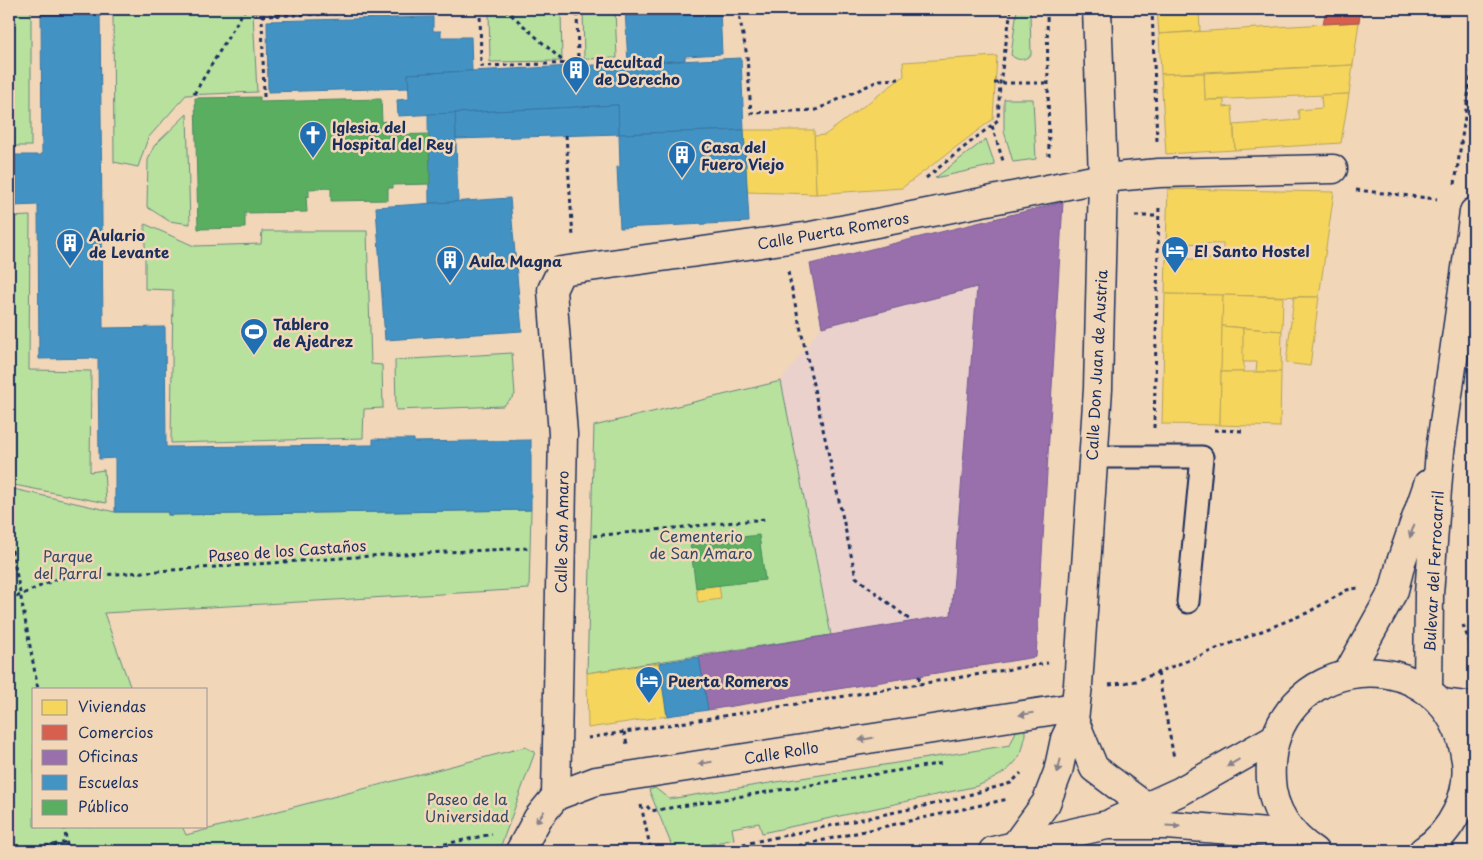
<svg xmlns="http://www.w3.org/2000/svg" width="1483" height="860" font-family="'Playpen Sans',sans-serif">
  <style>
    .built { fill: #ead1cb }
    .green { fill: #b7e19d; stroke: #69887e }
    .homes { fill: #f6d55c; stroke: #b4a35d }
    .shops { fill: #d6604d; stroke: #9e5152 }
    .offices { fill: #9970ab; stroke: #735c94 }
    .schools { fill: #4393c3; stroke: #3775a5 }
    .public { fill: #5aae61; stroke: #478860 }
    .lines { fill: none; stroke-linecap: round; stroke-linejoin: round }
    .service-casing { stroke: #1b2f5e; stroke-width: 25 }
    .minor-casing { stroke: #1b2f5e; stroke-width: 31 }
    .secondary-casing { stroke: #1b2f5e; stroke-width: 31 }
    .trunk-casing { stroke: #1b2f5e; stroke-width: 31 }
    .path { stroke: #1b2f5e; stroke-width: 3; stroke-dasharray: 4 4; stroke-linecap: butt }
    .service { stroke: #f1d6b8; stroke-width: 21 }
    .minor { stroke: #f1d6b8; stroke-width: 28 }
    .secondary { stroke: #f1d6b8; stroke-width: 28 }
    .trunk { stroke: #f1d6b8; stroke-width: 28 }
    .oneway { fill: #86828b }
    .labels { text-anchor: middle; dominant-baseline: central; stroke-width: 5; stroke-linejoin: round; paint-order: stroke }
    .poi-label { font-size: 15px; font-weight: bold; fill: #1b2f5e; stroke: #f1d6b8; text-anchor: start }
    .street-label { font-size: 15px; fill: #1b2f5e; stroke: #f1d6b8 }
    .park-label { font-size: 15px; fill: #324a67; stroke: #f1d6b8 }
  </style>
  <rect width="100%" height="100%" fill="#f1d6b8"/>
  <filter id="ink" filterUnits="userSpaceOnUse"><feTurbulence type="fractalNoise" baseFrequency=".02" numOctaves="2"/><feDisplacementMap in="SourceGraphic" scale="10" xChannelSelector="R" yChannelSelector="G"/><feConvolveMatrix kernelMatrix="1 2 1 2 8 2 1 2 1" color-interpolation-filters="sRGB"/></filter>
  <g filter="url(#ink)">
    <polygon class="built" points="1063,202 1036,657 708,710 831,635 781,381 821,327 810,264"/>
    <g class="green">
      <rect x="9" y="9" width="22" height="137"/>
      <polygon points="113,9 318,9 318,10 253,13 257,92 186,95 148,138 138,167 114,162"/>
      <polygon points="489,9 561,9 562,61 490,62"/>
      <polygon points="583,9 615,9 617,58 584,59"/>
      <path d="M 1017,9 L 1030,9 L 1031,55 C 1023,61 1018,61 1011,55 Z"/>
      <polygon points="1004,99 1033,99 1036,159 1013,162 1004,131"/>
      <polygon points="187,114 190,224 169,221 147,207 148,160 154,146"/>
      <polygon points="986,139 995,165 935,178"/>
      <polygon points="30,216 29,370 91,371 90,472 104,470 106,503 9,484 9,217"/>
      <polygon points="145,224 194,246 261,244 262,231 367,231 371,364 382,365 383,408 364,409 363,438 171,443 173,290 145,289"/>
      <polygon points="512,353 515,395 503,406 396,410 395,360"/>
      <polygon points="781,381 831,635 587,673 594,426"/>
      <polygon points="9,488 115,512 168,512 168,515 531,510 529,589 104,613 131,689 34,689 34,826 182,826 186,835 525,747 535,752 499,851 9,851"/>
      <path d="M 1017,729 L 1025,729 C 1026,763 1004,775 977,786 L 762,833 L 759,823 L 732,828 L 734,839 L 679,851 L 674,851 L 649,790 L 655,788 L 669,799 L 1010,745 Z"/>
    </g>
    <g class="homes">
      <polygon points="1157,9 1199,9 1200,31 1159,34"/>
      <polygon points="1359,22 1353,65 1161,74 1159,34"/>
      <polygon points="997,56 993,119 902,188 816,194 814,136 825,135 904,76 903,62"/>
      <polygon points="1353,65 1349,94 1205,100 1204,73"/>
      <polygon points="1204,73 1205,100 1224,100 1224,107 1232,106 1235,150 1166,154 1161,74"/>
      <polygon points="1349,94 1341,143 1235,150 1234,125 1300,120 1298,110 1322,108 1321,95"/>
      <polygon points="744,130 814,130 816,194 747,192"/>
      <polygon points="1168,189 1334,192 1319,297 1165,294 1166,259 1223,259 1223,244 1166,243"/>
      <polygon points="1165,294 1223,295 1220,425 1162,424"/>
      <polygon points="1223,295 1283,297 1282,331 1222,326"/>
      <polygon points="1294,297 1319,297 1310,366 1286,363"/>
      <polygon points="1222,326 1243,328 1244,372 1221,372"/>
      <polygon points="1243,328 1282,331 1281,372 1256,372 1257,362 1243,362"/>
      <polygon points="1221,372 1281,372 1280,427 1220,425"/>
      <polygon points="719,585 721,599 698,602 696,588"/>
      <polygon points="659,663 667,716 588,728 587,673"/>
    </g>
    <polygon class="shops" points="1326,9 1361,9 1359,22 1323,24"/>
    <polygon class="offices" points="1063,202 1036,657 708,710 699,657 951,615 977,287 822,327 810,264"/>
    <g class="schools">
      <polygon points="41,9 100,9 103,328 165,327 166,447 373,445 373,439 414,439 414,442 531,440 531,510 168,515 168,512 115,512 115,458 99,459 98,358 39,359 38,205 12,206 11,155 42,155"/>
      <polygon points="625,9 720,9 722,54 685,56 685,60 628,64"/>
      <polygon points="433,17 433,31 441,31 441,37 471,37 472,71 408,74 409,88 268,92 267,21"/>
      <polygon points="741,58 744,130 619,134 618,105 398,116 397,100 409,99 408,74"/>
      <polygon points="618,105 619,134 456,139 455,113"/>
      <polygon points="455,113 458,202 429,203 428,114"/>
      <polygon points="744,130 749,222 620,228 617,167 620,167 619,134"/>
      <polygon points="510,198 522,331 385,340 376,207"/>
      <polygon points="699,657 708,710 667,716 659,663"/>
    </g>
    <g class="public">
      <polygon points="260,97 260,102 381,99 382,122 385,121 385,131 388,131 388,135 429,134 430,184 393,185 393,188 388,188 388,200 331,201 331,188 309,189 309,197 306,196 307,212 245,213 245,228 198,229 195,98"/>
      <polygon points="759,535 765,580 696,588 690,543"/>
    </g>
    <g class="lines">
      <defs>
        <polyline id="service" points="1093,457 1202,457 1188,602"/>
        <g id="minor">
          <polyline points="1074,720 1094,768 1146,807"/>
          <polyline points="556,796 563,434 552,290 561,271 811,236 1103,178 1159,173 1333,169"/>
          <polyline points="1014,847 1046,803 1058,772 1065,739 1074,720 1078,685 1098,389 1103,178 1097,9"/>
          <polyline points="520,851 538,818 556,796 596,781 1075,707"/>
        </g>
        <g id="secondary">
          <polyline points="1348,673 1394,590 1401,562 1428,484"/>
          <polyline points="1428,691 1429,594 1440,451 1474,212"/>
        </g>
        <g id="trunk">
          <polyline points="1441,703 1474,707"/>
          <polyline points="1113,822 1181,791 1275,738"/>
          <polyline points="993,851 1107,825 1167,825 1294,835"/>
          <path d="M 1314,851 C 1290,836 1272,809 1271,780 C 1263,650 1449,631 1466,761 C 1470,796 1452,832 1423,851"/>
        </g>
      </defs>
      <use href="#service" class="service-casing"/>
      <use href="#minor" class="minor-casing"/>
      <use href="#secondary" class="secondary-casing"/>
      <use href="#trunk" class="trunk-casing"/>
      <g class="path">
        <polyline points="480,9 481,66 578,63 577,9"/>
        <polyline points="505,9 565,63 566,66"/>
        <polyline points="738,9 747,56 751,113 816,110 880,80 899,79"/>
        <polyline points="1047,9 1049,156"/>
        <polyline points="1152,9 1157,141"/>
        <polyline points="994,83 1048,83"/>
        <polyline points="194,94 245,9"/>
        <polyline points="264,97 262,16 474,9"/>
        <polyline points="992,126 1004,164"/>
        <polyline points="566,135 573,237"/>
        <polyline points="926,178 998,120 1000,83 1011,9"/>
        <polyline points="1455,184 1474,56"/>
        <polyline points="1356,190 1437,199"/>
        <polyline points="1135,216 1159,216"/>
        <polyline points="788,272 856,577 911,621"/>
        <polyline points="1154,428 1159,205"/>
        <polyline points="1214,430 1245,431"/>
        <polyline points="9,534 38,689"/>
        <polyline points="593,536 766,519"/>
        <polyline points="9,600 59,578 384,555 530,548"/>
        <polyline points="1463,625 1474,654"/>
        <polyline points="1158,673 1174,758"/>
        <polyline points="919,676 920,685"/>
        <polyline points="1109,685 1136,681 1307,613 1347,590 1358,588"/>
        <polyline points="624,732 627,744"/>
        <polyline points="588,738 1048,663"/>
        <polyline points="641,805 651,851"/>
        <polyline points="647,806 651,811 944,763"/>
        <polyline points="64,826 68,851"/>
        <polyline points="22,851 67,842"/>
        <polyline points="413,851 492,834"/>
        <polyline points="711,851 943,802 1011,783 1021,773"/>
        <polyline points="775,851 1008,799"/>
      </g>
      <use href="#service" class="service"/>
      <use href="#minor" class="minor"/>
      <use href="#secondary" class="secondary"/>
      <use href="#trunk" class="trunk"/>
    </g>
    <defs><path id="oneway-solid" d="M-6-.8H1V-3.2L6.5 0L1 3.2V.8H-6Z" transform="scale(1.25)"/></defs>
    <g class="oneway">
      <use href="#oneway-solid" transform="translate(1412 531) rotate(109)"/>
      <use href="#oneway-solid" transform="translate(1026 714) rotate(171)"/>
      <use href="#oneway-solid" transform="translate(866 739) rotate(171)"/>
      <use href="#oneway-solid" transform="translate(705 763) rotate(171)"/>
      <use href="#oneway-solid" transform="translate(1233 763) rotate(149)"/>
      <use href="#oneway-solid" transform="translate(1059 766) rotate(103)"/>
      <use href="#oneway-solid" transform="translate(540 817) rotate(126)"/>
      <use href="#oneway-solid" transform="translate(1173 826) rotate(3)"/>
    </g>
  </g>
  <defs>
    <symbol id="building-pin" viewBox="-11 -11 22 30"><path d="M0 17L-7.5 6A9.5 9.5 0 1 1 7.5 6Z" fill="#1f6fb2" stroke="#f1d6b8"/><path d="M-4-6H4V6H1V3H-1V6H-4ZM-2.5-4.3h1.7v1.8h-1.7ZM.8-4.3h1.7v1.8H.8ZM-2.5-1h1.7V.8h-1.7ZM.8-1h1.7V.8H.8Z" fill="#fff"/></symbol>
    <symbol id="church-pin" viewBox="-11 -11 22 30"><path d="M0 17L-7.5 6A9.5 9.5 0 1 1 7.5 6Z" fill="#1f6fb2" stroke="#f1d6b8"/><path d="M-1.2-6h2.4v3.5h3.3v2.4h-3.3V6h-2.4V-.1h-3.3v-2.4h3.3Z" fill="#fff"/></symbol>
    <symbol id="hotel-pin" viewBox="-11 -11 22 30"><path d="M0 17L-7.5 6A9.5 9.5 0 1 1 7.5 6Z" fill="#1f6fb2" stroke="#f1d6b8"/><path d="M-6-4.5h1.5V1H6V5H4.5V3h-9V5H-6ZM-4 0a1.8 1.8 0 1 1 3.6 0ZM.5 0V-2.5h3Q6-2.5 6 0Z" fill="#fff"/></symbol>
    <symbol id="stadium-pin" viewBox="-11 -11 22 30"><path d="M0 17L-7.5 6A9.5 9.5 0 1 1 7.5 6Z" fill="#1f6fb2" stroke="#f1d6b8"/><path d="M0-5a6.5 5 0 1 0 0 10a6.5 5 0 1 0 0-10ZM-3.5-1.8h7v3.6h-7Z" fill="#fff"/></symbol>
  </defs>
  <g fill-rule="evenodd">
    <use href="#building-pin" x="560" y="54" width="32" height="43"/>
    <use href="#church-pin" x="297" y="119" width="32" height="43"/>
    <use href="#building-pin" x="666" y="139" width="32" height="43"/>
    <use href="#building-pin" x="54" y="227" width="32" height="43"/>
    <use href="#hotel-pin" x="1159" y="234" width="32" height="43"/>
    <use href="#building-pin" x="434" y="244" width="32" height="43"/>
    <use href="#stadium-pin" x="238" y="316" width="32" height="43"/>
    <use href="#hotel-pin" x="633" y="664" width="32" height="43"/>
  </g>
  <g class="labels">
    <g class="poi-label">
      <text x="595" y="61">Facultad<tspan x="595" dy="17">de Derecho</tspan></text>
      <text x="332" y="126">Iglesia del<tspan x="332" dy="17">Hospital del Rey</tspan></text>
      <text x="701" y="146">Casa del<tspan x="701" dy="17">Fuero Viejo</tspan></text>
      <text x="89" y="234">Aulario<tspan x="89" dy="17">de Levante</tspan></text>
      <text x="1194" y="250">El Santo Hostel</text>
      <text x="469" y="260">Aula Magna</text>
      <text x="273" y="323">Tablero<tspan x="273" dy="17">de Ajedrez</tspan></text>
      <text x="668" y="680">Puerta Romeros</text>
    </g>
    <g class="street-label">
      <text transform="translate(833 230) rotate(-10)">Calle Puerta Romeros</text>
      <text transform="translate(1096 365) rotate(-87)">Calle Don Juan de Austria</text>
      <text transform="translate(561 532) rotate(-89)">Calle San Amaro</text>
      <text transform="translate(287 550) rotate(-4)">Paseo de los Castaños</text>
      <text transform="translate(1433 571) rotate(-87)">Bulevar del Ferrocarril</text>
      <text transform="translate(781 752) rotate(-9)">Calle Rollo</text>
    </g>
    <g class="park-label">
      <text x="701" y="535">Cementerio<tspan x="701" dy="17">de San Amaro</tspan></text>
      <text x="68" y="555">Parque<tspan x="68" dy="17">del Parral</tspan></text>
      <text x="467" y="798">Paseo de la<tspan x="467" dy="17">Universidad</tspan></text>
    </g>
  </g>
  <rect width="1483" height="860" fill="none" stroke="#f1d6b8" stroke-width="30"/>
  <rect x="15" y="15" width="1453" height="830" fill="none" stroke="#1b2f5e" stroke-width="2" filter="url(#ink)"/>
  <rect x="32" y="688" width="175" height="140" fill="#f1d6b8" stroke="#9b9394"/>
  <rect x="42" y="700" width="25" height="15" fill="#f6d55c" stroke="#9b9394"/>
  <text x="78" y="712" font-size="15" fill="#1b2f5e">Viviendas</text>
  <rect x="42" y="725" width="25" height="15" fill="#d6604d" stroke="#9b9394"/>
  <text x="78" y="738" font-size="15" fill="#1b2f5e">Comercios</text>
  <rect x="42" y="750" width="25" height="15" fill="#9970ab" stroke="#9b9394"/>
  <text x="78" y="762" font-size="15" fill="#1b2f5e">Oficinas</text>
  <rect x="42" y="775" width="25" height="15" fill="#4393c3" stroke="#9b9394"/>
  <text x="78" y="788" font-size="15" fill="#1b2f5e">Escuelas</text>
  <rect x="42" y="800" width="25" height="15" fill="#5aae61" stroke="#9b9394"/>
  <text x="78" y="812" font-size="15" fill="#1b2f5e">Público</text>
</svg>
